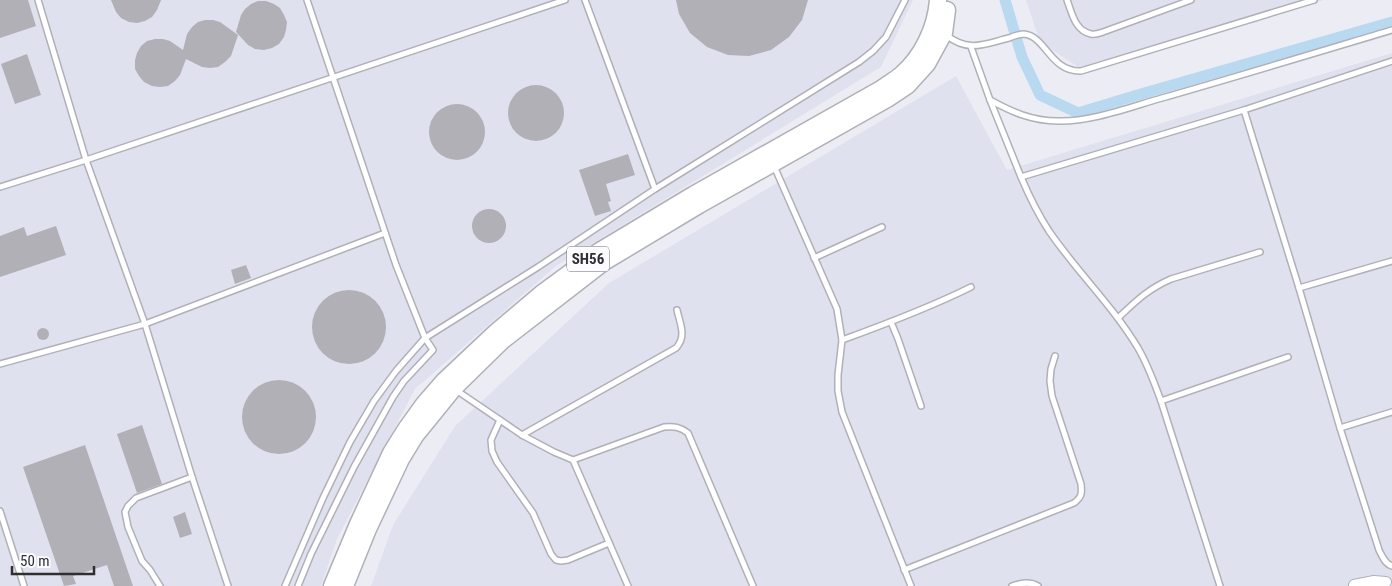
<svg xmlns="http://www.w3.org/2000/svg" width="1392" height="586" font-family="'Roboto Condensed',sans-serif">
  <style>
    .built { fill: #dfe1ef }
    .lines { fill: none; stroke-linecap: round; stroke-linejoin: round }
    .canal { stroke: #b9d9f1; stroke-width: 11 }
    .building { fill: #b0b0b6 }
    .service-casing { stroke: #b0b1b8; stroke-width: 8 }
    .minor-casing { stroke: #b0b1b8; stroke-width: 12 }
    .primary-casing { stroke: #b0b1b8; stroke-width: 19 }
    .service { stroke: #fff; stroke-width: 5 }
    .minor { stroke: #fff; stroke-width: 10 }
    .primary { stroke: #fff; stroke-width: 16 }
    .labels { text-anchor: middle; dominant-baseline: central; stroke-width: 4; stroke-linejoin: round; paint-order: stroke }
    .shield { fill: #fafaff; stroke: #6c6c70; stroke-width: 1 }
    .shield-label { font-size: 15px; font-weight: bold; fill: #2f2f32 }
  </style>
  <rect width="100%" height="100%" fill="#ecedf4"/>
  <g class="built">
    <polygon points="0,0 913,0 881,67 556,266 415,389 337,539 321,586 0,586"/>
    <polygon points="1026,0 1324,0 1086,72 1040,42"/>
    <polygon points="1392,53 1392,586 371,586 393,525 455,426 609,283 956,76 1007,170"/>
  </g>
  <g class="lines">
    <polyline class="canal" points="1005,0 1022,57 1040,95 1078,113 1134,96 1392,22"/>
  </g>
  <g class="building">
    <polygon points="0,0 28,0 36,26 0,38"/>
    <polygon points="111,0 161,0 157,10 152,17 145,21 137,23 129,22 121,18 116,12"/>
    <polygon points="676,0 808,0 802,20 789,37 771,50 749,56 728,55 707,47 690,33 679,14"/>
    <polygon points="258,1 266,1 274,4 280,8 284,15 287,22 286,30 284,37 279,44 272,48 264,50 255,49 248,45 236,32 241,15 245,9 251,4"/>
    <polygon points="205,20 213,20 220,22 238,35 231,56 225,62 218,67 210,68 202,67 186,59 180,75 175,81 168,86 160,87 152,86 144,82 139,76 135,69 135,60 137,53 141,46 147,41 155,39 163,39 170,41 183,50 187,34 192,27 198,22"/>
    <polygon points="27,54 41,95 15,104 1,64"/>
    <circle cx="536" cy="113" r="28"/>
    <circle cx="457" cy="132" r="28"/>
    <polygon points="628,154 635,175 606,184 611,201 608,202 611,211 595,216 579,170"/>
    <circle cx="489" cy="226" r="17"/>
    <polygon points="56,226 66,255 0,277 0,236 24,227 27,236"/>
    <polygon points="246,265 251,278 235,284 231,270"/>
    <circle cx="349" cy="327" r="37"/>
    <circle cx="43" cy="334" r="6"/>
    <circle cx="279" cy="417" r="37"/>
    <polygon points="142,425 162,484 137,493 117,434"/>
    <polygon points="85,445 133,586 114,586 107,565 73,576 76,584 64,586 23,467"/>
    <polygon points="185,512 192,534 180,538 173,517"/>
  </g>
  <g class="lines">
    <defs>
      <g id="service">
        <polyline points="38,0 86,160 145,324 192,477 228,586"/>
        <polyline points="585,0 655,189"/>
        <path d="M 1067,0 C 1072,13 1075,31 1091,34 C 1095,35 1100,33 1103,32 L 1191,0"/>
        <path d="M 946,35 C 969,53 984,44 1009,38 C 1014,36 1020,34 1024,34 C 1046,36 1050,72 1081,71 L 1314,0"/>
        <polyline points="971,47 990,100 1021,177 1244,110 1392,61"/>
        <path d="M 990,100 C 1012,112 1032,121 1058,121 C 1091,122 1130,107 1162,98 C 1239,76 1315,53 1392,30"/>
        <path d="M 1244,110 L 1299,288 L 1340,428 L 1379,550 C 1382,556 1385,564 1392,566"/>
        <polyline points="774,166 837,309 842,340 838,375 838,391 842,412 911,586"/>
        <path d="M 1021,177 C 1029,196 1038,214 1049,231 C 1077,272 1113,306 1138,348 C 1148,365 1154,382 1161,401 L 1220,586"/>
        <polyline points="0,187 86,160 565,0"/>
        <polyline points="814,258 882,227"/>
        <polyline points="1299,288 1392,261"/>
        <path d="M 1118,318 C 1136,301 1148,289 1171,279 L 1260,252"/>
        <polyline points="891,322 898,339 921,406"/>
        <path d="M 842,340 C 886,324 929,308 971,287"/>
        <polyline points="0,364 145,324 385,233"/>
        <polyline points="456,390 522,435 554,452 573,460 628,586"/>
        <polyline points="1161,401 1288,357"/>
        <polyline points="500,420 491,440 492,451 497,462 533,513 551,554 556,560 561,561 568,560 609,543"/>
        <polyline points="1340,428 1392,412"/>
        <path d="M 522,435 L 676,348 C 687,336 680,324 677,310"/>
        <path d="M 573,460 L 664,427 C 674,426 680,427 688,433 L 753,586"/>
        <polyline points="0,511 24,586"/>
        <path d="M 904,570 L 1074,503 C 1082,497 1082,493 1081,484 L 1052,396 L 1050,381 L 1051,369 L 1055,356"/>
        <polyline points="160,586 150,570 142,561 128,527 125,512 128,506 136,498 192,477"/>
        <polyline points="285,586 323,498 350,442 374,401 396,371 425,338 538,267 655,189 859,62 873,51 886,37 905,0"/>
        <polyline points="298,586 311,554 354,467 393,397 404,381 433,350 425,338 396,265 307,0"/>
        <path d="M 1012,586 C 1021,583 1030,581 1038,586"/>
      </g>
      <polyline id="minor" points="1354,585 1374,581 1386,582"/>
      <g id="primary">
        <path d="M 332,586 L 358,524 L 391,453 L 406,429 L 424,404 L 444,381 L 495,333 L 541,294 L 598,252 L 693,195 L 881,89 C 888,84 895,80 901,75 C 922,57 936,28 938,0"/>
        <polyline points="345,586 368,529 401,459 415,436 454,388 502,341 604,262 699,205 887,99 908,85 927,64 944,33 947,10"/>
      </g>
    </defs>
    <use href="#service" class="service-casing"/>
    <use href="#minor" class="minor-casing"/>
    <use href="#primary" class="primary-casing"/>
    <use href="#service" class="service"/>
    <use href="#minor" class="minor"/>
    <use href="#primary" class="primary"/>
  </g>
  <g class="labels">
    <rect class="shield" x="567" y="246.5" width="42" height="25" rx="4"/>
    <g class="shield-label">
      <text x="588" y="259">SH56</text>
    </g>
  </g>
  <path d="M12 566v8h82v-8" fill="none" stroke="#2f2f32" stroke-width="2.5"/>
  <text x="20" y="566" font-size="15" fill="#2f2f32" stroke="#fafaff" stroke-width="4" paint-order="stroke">50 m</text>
</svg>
